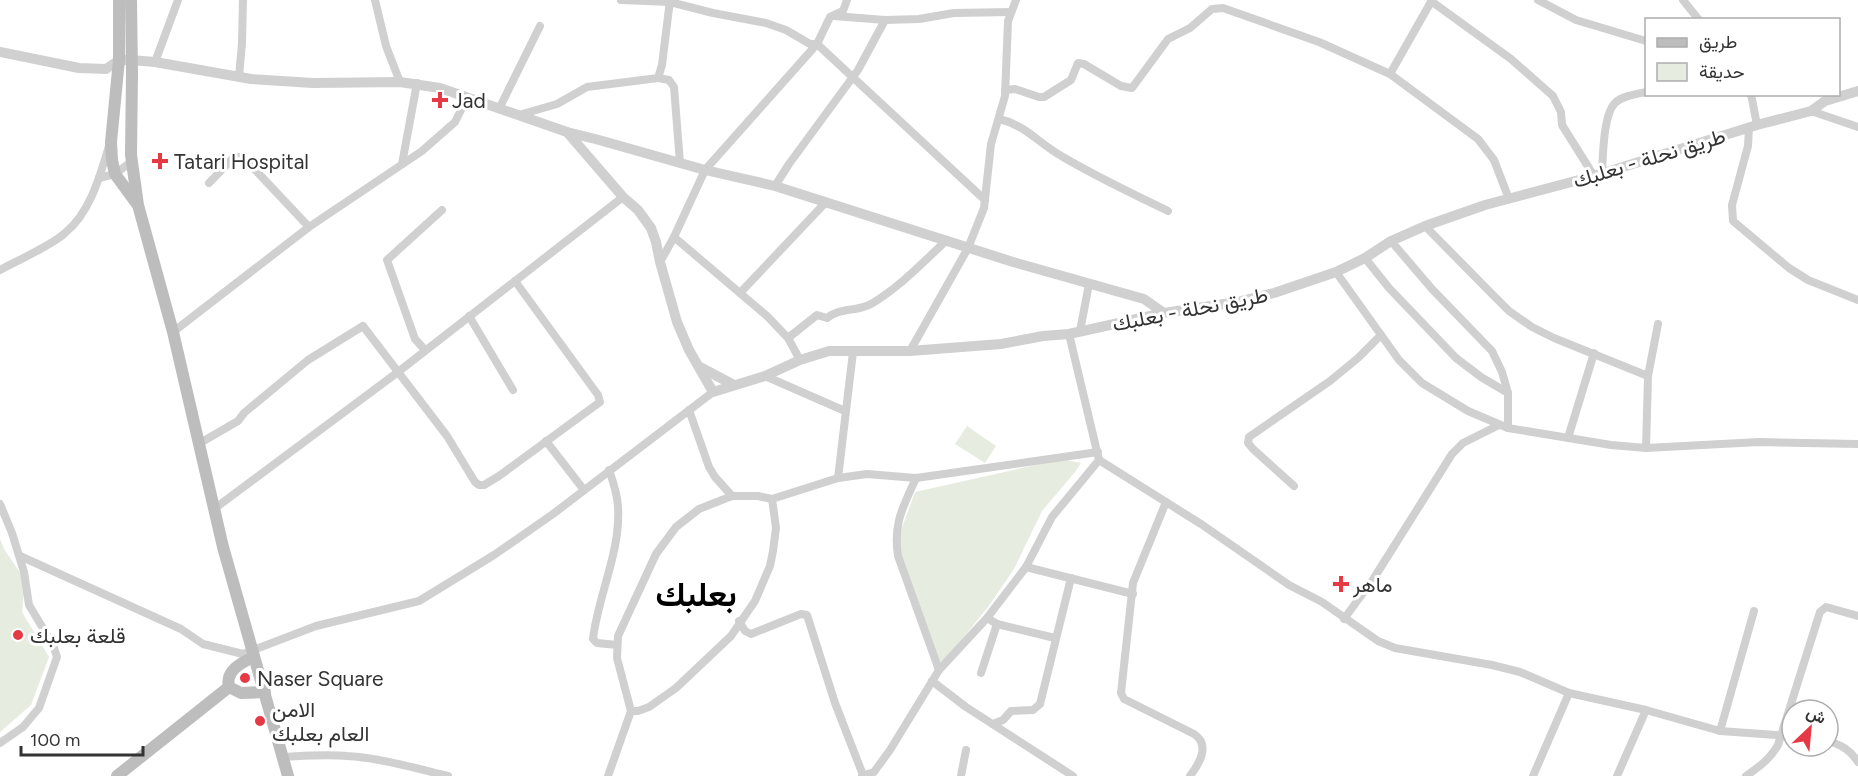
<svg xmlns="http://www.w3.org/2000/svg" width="1858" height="776" font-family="Figtree,Vazirmatn,sans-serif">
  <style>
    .green { fill: #e6ecdf }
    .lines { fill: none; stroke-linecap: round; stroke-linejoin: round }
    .minor { stroke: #d0d0d0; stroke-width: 8 }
    .tertiary { stroke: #d0d0d0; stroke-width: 10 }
    .secondary { stroke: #bdbdbd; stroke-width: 12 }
    .poi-dot { fill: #e63946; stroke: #fff; stroke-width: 2 }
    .labels { text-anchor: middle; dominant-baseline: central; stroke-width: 6; stroke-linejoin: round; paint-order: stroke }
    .poi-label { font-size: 21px; fill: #333; stroke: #fff; text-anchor: start }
    .street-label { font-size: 21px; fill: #333; stroke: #fff }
    .town-label { font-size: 33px; font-weight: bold; fill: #000; stroke: #fff }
  </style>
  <rect width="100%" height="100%" fill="#fff"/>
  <g class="green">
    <polygon points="967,426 996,446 985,463 955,444"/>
    <polygon points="1062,459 1081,463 1075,472 1042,511 1014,569 988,607 943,663 933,656 896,544 915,492"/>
    <polygon points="0,539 4,549 25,580 22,612 49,657 31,705 0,732"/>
  </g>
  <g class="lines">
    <g class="minor">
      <polyline points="375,0 386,46 400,82"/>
      <polyline points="621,0 670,2 713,13 766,23 786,30 810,44 817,44 985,200"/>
      <polyline points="1538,0 1576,20 1646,41"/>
      <polyline points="1683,0 1699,20"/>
      <polyline points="1431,1 1511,59 1553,96 1561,112 1562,125 1594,176"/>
      <polyline points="834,16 885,20 919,19 954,13 1011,12"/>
      <polyline points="155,62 178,0"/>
      <polyline points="1390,74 1432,0"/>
      <polyline points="239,77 242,43 243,0"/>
      <polyline points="658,78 669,80 674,87 680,163"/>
      <polyline points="1005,90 1015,89 1039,97 1044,97 1071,80 1078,63 1084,64 1121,86 1132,88 1168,39 1190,28 1212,9 1223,8 1319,42 1390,74 1478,139 1494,160 1509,199"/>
      <polyline points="1751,94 1757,125"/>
      <polyline points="499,109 540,26"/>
      <polyline points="1811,111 1858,127"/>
      <polyline points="519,115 557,104 587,87 658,78 662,65 670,0"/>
      <path d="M 999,119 C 1026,125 1039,144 1063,157 C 1097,177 1133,194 1168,211"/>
      <polyline points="1749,127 1748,146 1732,205 1733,221 1789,268 1808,280 1858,300"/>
      <polyline points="402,164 417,83"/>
      <path d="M 1602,173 C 1603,157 1603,115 1615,103 C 1622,96 1637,94 1646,92"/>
      <polyline points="99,178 115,174 131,162"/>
      <polyline points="209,183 234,157 243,157 309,227"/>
      <polyline points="775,186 789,164 858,70 885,20"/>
      <polyline points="1425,226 1492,294 1509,311 1532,327 1554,338 1648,376"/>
      <polyline points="674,237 767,316 788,338 800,360"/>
      <polyline points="1391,241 1432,289 1492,351 1502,372 1508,393 1508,428"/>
      <polyline points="1365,258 1389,288 1456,358 1481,377 1508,393"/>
      <polyline points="660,262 674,237 705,170 817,44 830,17 843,11 847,0"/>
      <path d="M 0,270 C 18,260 51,246 65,233 C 90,213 100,176 109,146"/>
      <polyline points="1336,272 1399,360 1422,383 1468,411 1508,428 1611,445 1646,448 1759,442 1858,444"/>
      <polyline points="740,293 826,202"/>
      <polyline points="469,316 513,390"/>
      <polyline points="1080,331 1089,284"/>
      <polyline points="173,332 309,227 422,151 455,122 467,98"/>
      <path d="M 788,338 L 817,315 L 827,318 C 841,307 857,312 871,304 C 900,287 923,262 947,240"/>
      <polyline points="425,350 415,339 387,260 442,210"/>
      <polyline points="910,351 968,248 984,208 991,144 1005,96 1008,21 1016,0"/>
      <polyline points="765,376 845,411"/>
      <polyline points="689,410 709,467 715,477 732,496"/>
      <polyline points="1568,438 1594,353"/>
      <polyline points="546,441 584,490"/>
      <polyline points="200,443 238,421 244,413 308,360 363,326 447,436 475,482 479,485 484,485 499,476 600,402 598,395 515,281"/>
      <polyline points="1646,448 1648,376 1658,324"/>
      <polyline points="1099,460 1201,524 1289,585 1322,602 1378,641 1395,648 1492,665 1520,672 1569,693 1646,710 1720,731 1792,736"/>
      <path d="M 609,470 C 613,481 617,494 618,506 C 621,552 598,595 593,639 L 597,643 L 617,645"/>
      <polyline points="838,478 853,352"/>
      <path d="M 916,478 C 903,507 893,523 898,556 L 939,670"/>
      <polyline points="1294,486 1253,449 1248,443 1249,437 1330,381 1358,358 1381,335"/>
      <path d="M 1166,502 L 1133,583 L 1121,693 L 1124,699 L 1194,734 C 1211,745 1199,764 1190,776"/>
      <polyline points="0,504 12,533 24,572 29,605 53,645 57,657 39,708 23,727 0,743"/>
      <polyline points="214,509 398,372 623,197"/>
      <polyline points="20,556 181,629 203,644 243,654 316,626 419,601 494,555 553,514 713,392"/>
      <polyline points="1026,567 1133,594"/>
      <polyline points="987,618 997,624 1055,638"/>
      <polyline points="1344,619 1374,578 1452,454 1463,443 1499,425"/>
      <polyline points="739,621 745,631 751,634 801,614 807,615 835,703 863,775"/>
      <polyline points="981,673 997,624"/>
      <polyline points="932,681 966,707 1073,776"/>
      <polyline points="631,711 638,711 649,707 676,688 731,636 755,601 770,566 773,551 776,528 772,499"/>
      <polyline points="993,724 1003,720 1011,711 1033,710 1040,704 1071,578"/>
      <polyline points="1720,731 1754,611"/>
      <path d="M 1828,741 C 1842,745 1850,750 1858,762"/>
      <path d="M 282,757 C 304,756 325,754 347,756 C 381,758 415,768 448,776"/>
      <polyline points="608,776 631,711 617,658 618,636 656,554 676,527 699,509 732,496 758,496 772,499 838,478 867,474 916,478 1098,452"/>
      <polyline points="862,776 874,772 890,750 939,670 987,618 1026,567 1052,517 1099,460 1069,334"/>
      <polyline points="961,776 966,750"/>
      <polyline points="1533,776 1569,693"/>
      <polyline points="1617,776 1646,710"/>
      <path d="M 1746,776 C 1759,767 1770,759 1778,745 L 1820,612 L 1826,607 L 1858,616"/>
    </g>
    <g class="tertiary">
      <polyline points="0,52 79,68 106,69 119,60 131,60 155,62 251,79 313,83 400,82 440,88 567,132 623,197 638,210 651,228 656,242 660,262 677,322 689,350 713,392 765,376 800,360 829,351 910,351 1001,344 1043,336 1069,334 1164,313 1237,302 1274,293 1336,272 1365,258 1391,241 1425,226 1485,205 1594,176 1757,125 1811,111 1825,101 1858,91"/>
      <polyline points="567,132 599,140 705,170 775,186 1013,262 1144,299 1164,313"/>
      <polyline points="700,367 734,385"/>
    </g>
    <g class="secondary">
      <polyline points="119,0 119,60 111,142 112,160 115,174 137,204"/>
      <polyline points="131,0 132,73 131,155 138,205 173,332 223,547 288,776"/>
      <path d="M 253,657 C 241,663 225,671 229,687 L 241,693 L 265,692"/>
      <polyline points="117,776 229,687"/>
    </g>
  </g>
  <g class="poi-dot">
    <path d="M437 91h6v6h6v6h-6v6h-6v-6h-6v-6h6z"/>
    <path d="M157 152h6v6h6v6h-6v6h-6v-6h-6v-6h6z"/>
    <path d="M1338 575h6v6h6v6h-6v6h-6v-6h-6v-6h6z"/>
    <circle cx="18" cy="635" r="6"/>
    <circle cx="245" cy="678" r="6"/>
    <circle cx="260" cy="721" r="6"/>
  </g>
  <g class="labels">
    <g class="poi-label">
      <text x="452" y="100">Jad</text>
      <text x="174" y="161">Tatari Hospital</text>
      <text x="1353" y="584">ماهر</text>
      <text x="30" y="635">قلعة بعلبك</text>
      <text x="257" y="678">Naser Square</text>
      <text x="272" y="709">الامن<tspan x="272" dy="24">العام بعلبك</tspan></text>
    </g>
    <g class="street-label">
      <text transform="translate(1649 158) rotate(-17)">طريق نحلة - بعلبك</text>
      <text transform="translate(1190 309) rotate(-11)">طريق نحلة - بعلبك</text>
    </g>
    <g class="town-label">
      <text x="696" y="594">بعلبك</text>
    </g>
  </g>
  <rect x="1645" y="18" width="195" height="78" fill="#ffffff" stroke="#adadad" stroke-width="1.5"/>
  <rect x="1657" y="38" width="30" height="9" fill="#bdbdbd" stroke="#adadad" stroke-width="1.5"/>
  <text x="1699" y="48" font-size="18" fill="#333333">طريق</text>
  <rect x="1657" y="63" width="30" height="18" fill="#e6ecdf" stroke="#adadad" stroke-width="1.5"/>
  <text x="1699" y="78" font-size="18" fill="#333333">حديقة</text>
  <g transform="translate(1810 728) rotate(26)"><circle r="28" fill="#ffffff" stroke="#adadad" stroke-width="1.5"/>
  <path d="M0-4.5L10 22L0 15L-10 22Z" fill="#e63946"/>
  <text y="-9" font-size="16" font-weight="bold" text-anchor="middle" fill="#333333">ش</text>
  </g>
  <path d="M21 746v9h122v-9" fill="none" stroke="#333333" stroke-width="3"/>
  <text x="30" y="746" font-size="18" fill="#333333" stroke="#ffffff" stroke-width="4.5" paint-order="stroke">100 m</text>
</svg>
